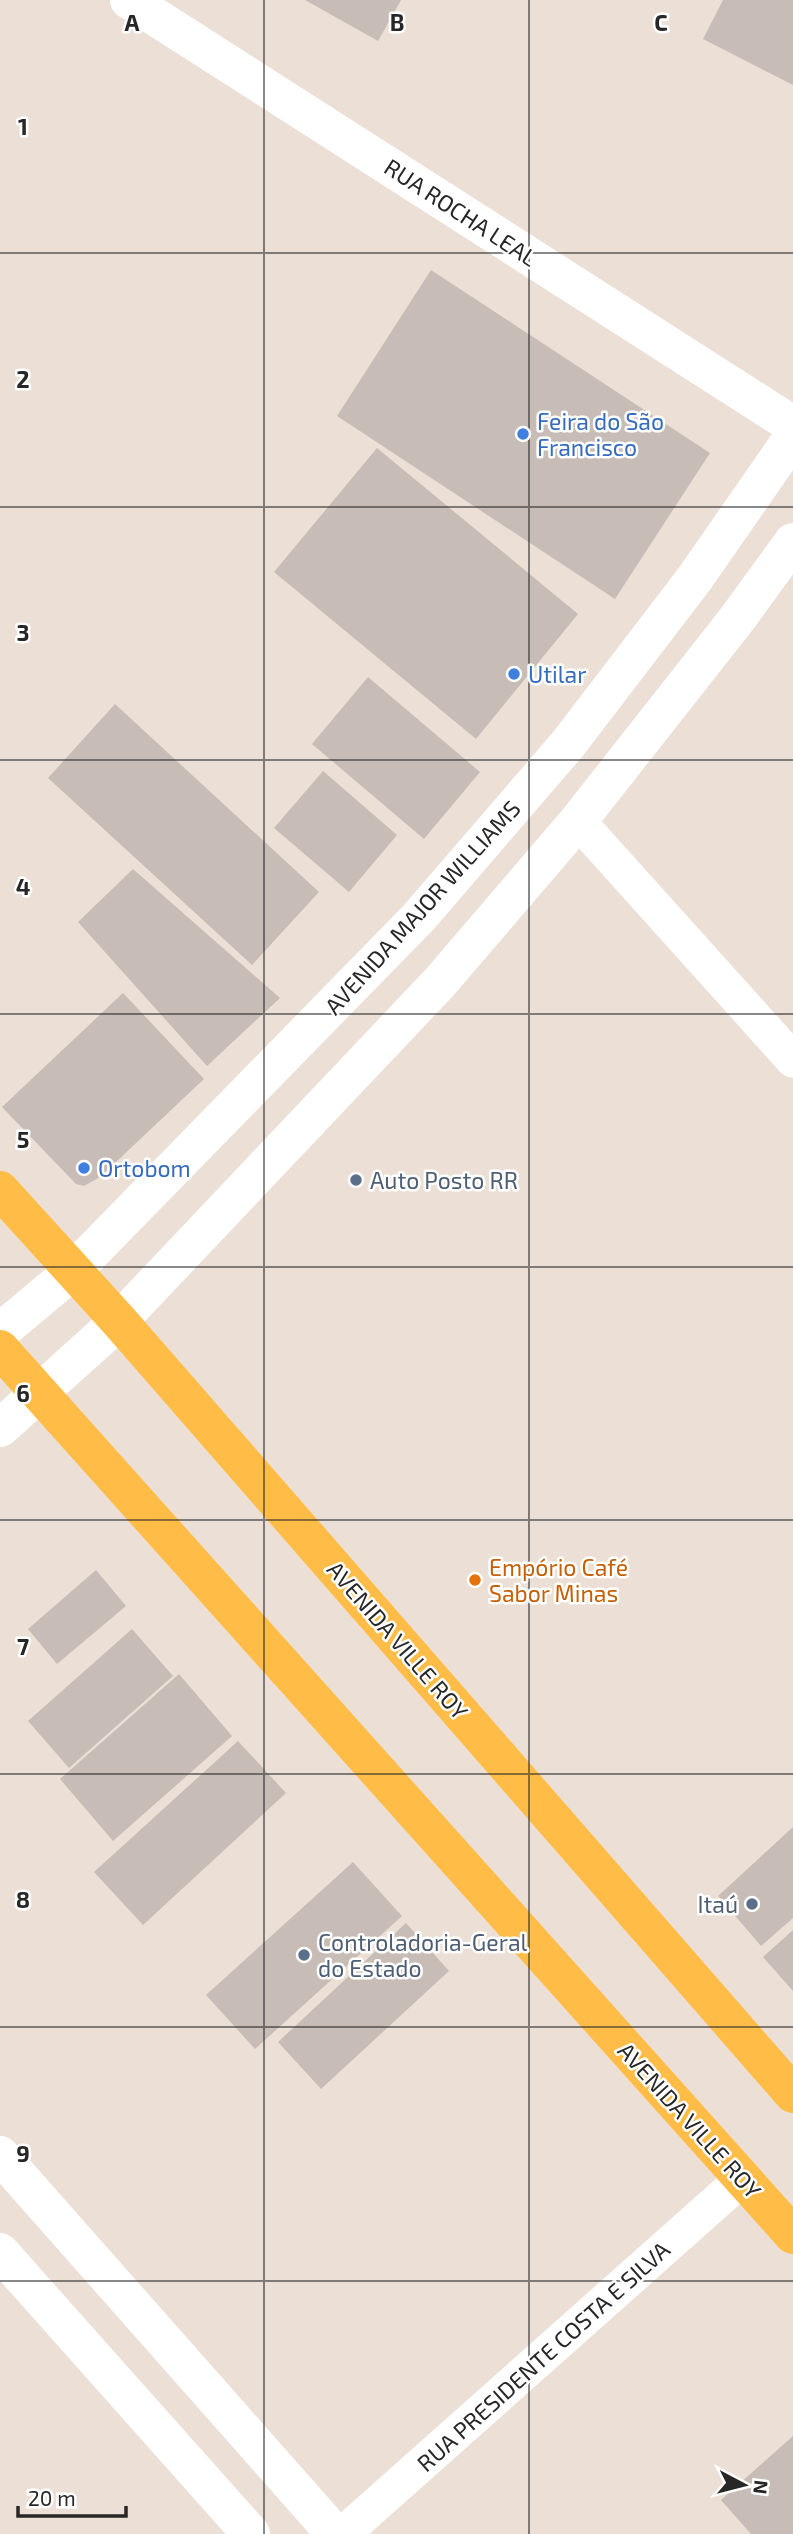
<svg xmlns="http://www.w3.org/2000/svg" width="793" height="2534" font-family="'Exo 2',sans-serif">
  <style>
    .building { fill: #c7bdb6 }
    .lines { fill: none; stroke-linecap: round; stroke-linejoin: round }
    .minor { stroke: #fff; stroke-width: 35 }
    .tertiary { stroke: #fff; stroke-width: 38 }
    .secondary { stroke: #fff; stroke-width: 38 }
    .primary { stroke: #ffbd48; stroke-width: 38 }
    .grid { fill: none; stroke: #272727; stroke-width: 2; stroke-opacity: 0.55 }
    .shop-dot { fill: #3f7fe0; stroke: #fff; stroke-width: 2.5 }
    .service-dot { fill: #5c6f8a; stroke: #fff; stroke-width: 2.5 }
    .food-dot { fill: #e8710a; stroke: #fff; stroke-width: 2.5 }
    .labels { text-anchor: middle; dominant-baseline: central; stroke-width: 5; stroke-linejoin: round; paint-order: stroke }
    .street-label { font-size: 23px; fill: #272727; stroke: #fff }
    .shop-label { font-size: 23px; fill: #366cbe; stroke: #fff; text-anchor: start }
    .service-label { font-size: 23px; fill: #4e5e75; stroke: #fff; text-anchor: start }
    .food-label { font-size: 23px; fill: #c56008; stroke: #fff; text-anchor: start }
    .grid-label { font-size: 23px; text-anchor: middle; font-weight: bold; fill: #272727; stroke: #fff; stroke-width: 5; stroke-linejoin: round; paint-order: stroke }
  </style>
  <rect width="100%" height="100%" fill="#ece0d6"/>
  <g class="building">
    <polygon points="305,0 401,0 378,41"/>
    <polygon points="723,0 793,0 793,85 703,39"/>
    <polygon points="431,270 710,453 615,599 337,416"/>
    <polygon points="377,448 578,614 476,739 274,572"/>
    <polygon points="368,677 480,772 424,839 312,744"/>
    <polygon points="115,704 319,892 252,965 48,778"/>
    <polygon points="323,771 397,835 349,892 274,828"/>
    <polygon points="133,869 280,998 207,1066 78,922"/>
    <polygon points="123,993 204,1079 100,1177 84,1186 76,1184 2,1107"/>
    <polygon points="96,1570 126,1606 57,1664 28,1629"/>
    <polygon points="132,1629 173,1676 69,1768 28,1721"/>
    <polygon points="179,1674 232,1736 113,1841 60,1779"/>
    <polygon points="238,1741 286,1793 143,1925 94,1872"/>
    <polygon points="793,1827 793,1918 761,1946 718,1896"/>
    <polygon points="353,1862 402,1916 255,2049 206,1995"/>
    <polygon points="406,1923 449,1971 321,2089 278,2042"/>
    <polygon points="793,1930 793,1991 763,1957"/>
    <polygon points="793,2436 793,2534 751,2534 721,2500"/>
  </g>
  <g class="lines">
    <g class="minor">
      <polyline points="578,821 793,1060"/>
      <polyline points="343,2534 742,2179"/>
    </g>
    <polyline class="tertiary" points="129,0 793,425"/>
    <g class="secondary">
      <polyline points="0,1332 73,1271 419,917 568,744 695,578 793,437"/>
      <polyline points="0,1428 119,1321 440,982 578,821 737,619 793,542"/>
      <polyline points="0,2155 335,2534"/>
      <polyline points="0,2252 251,2534"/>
    </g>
    <g class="primary">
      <polyline points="0,1190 119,1321 793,2094"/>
      <polyline points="0,1349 793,2235"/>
    </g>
  </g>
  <path class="grid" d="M 264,0 L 264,2534M 529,0 L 529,2534M 0,253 L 793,253M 0,507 L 793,507M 0,760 L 793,760M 0,1014 L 793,1014M 0,1267 L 793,1267M 0,1520 L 793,1520M 0,1774 L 793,1774M 0,2027 L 793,2027M 0,2281 L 793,2281"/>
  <g class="shop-dot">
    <circle cx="523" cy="434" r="7"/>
    <circle cx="514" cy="674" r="7"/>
    <circle cx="84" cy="1168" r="7"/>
  </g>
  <g class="service-dot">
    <circle cx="356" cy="1180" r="7"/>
    <circle cx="752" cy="1904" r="7"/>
    <circle cx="304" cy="1955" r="7"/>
  </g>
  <circle class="food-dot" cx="475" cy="1580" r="7"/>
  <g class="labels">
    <g class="street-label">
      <text transform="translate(461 212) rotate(33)">RUA ROCHA LEAL</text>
      <text transform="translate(422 907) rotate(-48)">AVENIDA MAJOR WILLIAMS</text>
      <text transform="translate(398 1640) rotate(49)">AVENIDA VILLE ROY</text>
      <text transform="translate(690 2120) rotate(48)">AVENIDA VILLE ROY</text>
      <text transform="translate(543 2356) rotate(-42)">RUA PRESIDENTE COSTA E SILVA</text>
    </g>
    <g class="shop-label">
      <text x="537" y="421">Feira do São<tspan x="537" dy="26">Francisco</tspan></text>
      <text x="528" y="674">Utilar</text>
      <text x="98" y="1168">Ortobom</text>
    </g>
    <g class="service-label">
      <text x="370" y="1180">Auto Posto RR</text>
      <text x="738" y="1904" text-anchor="end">Itaú</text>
      <text x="318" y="1942">Controladoria-Geral<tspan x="318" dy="26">do Estado</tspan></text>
    </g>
    <g class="food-label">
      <text x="489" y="1567">Empório Café<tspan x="489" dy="26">Sabor Minas</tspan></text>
    </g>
  </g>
  <g class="grid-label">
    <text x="132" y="31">A</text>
    <text x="397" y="31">B</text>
    <text x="661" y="31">C</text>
    <text x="23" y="135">1</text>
    <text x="23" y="388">2</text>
    <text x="23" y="641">3</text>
    <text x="23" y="895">4</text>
    <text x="23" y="1148">5</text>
    <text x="23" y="1402">6</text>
    <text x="23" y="1655">7</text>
    <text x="23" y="1908">8</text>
    <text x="23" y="2162">9</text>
  </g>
  <g transform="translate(744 2485) rotate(97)" stroke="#ffffff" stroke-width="5" paint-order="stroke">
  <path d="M0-5L12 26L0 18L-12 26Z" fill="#272727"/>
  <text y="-10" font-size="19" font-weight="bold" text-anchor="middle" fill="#272727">N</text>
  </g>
  <path d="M18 2506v10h108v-10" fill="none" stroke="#272727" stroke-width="3.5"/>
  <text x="28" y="2506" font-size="21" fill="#272727" stroke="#ffffff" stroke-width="5" paint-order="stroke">20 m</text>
</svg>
